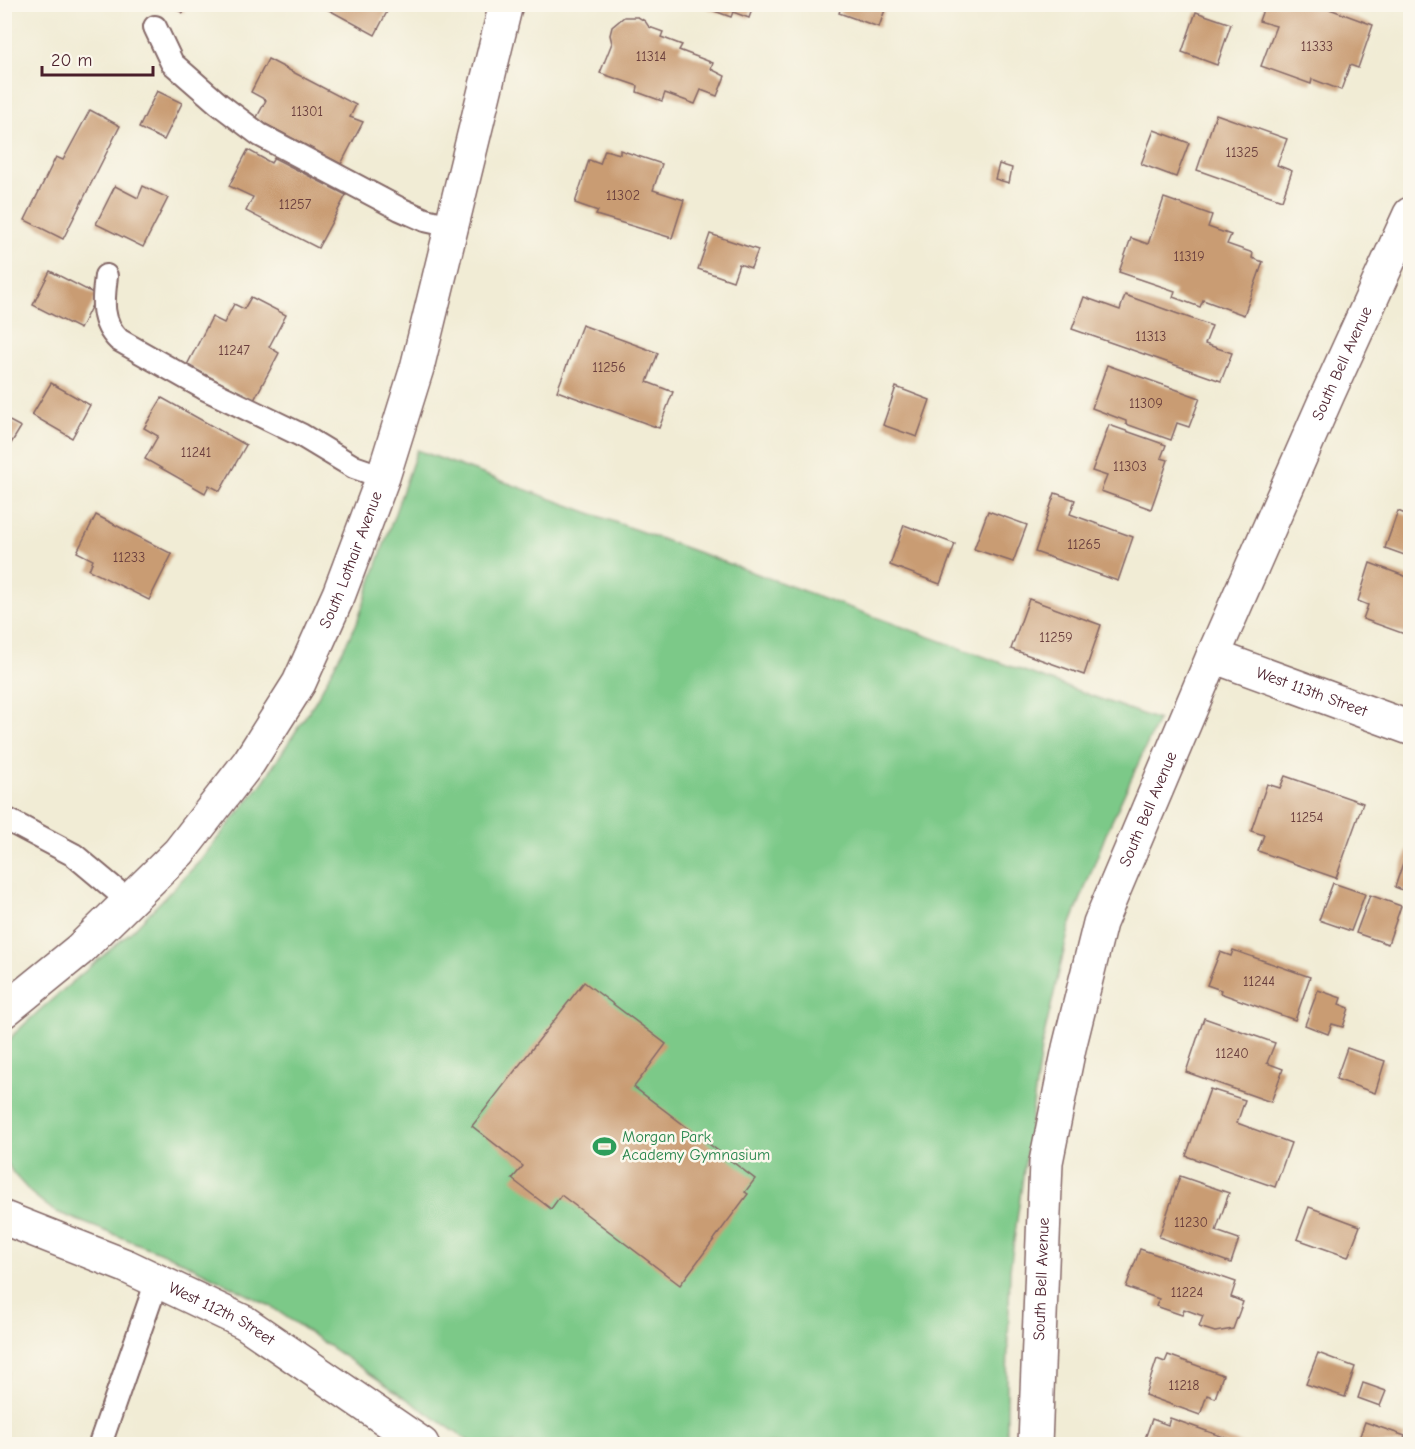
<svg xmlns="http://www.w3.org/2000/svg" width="1415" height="1449" font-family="'Comic Neue',sans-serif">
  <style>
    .green { fill: #7cc988; stroke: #63745a; stroke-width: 1.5 }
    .building { fill: #c99c73 }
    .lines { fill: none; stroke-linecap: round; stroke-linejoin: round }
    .service-casing { stroke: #846766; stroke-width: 26 }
    .minor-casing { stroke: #846766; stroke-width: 36 }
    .service { stroke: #fff; stroke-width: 22 }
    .minor { stroke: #fff; stroke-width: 33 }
    .labels { text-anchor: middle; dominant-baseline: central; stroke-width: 5; stroke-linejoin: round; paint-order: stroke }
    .number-label { font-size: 14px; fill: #6a3e3d }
    .street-label { font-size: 16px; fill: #4a1f2b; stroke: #fbf7ec }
    .leisure-label { font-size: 16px; fill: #27864d; stroke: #fbf7ec; text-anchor: start }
  </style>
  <rect width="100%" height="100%" fill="#fbf7ec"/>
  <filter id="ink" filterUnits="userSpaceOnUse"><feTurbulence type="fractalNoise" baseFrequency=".0167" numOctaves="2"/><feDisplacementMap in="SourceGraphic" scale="12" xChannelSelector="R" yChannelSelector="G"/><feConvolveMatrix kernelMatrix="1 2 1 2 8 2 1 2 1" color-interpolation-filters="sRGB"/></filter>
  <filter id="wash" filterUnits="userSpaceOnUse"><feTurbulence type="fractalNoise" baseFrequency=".008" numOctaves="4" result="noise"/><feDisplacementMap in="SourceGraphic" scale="24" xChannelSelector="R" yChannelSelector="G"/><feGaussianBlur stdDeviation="1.35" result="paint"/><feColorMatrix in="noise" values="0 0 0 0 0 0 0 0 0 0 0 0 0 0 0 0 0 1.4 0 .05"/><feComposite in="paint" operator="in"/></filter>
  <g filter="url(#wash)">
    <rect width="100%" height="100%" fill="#f1ecd5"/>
    <polygon class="green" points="417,450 1158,720 1106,834 1069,929 1041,1049 1010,1269 1007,1382 1007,1444 473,1444 270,1306 177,1259 54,1211 31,1193 13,1173 5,1159 5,1047 14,1034 41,1009 134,929 198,863 263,782 316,700 356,625"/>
    <g id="blocks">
      <g class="building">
        <polygon points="167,4 187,4 183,13"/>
        <polygon points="318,4 391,4 375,35"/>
        <polygon points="754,4 749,18 733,12 731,17 698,5"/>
        <polygon points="842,4 887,4 879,27 839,13"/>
        <polygon points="1265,4 1316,4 1373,25 1358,68 1350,65 1341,90 1312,79 1311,84 1261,66 1276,26 1259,21"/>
        <polygon points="1196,12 1231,24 1217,65 1182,52"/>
        <polygon points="624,17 638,17 645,21 649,27 663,32 661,37 682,45 679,50 713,63 711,69 725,76 717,96 701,90 695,104 665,93 662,101 637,92 638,86 600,73 612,43 610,35 612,27"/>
        <polygon points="268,59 356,105 350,117 363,122 341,164 256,119 266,100 251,92"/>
        <polygon points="157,91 182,103 164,140 139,128"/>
        <polygon points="90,110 120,126 63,239 25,220 56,157 63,160"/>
        <polygon points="1216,114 1287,139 1277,165 1292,171 1282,200 1197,170"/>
        <polygon points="1154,130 1189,143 1176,177 1141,164"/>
        <polygon points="248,150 271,163 274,158 346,195 318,248 246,211 253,197 229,186"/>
        <polygon points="605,150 620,154 620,150 662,164 653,190 684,200 672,238 596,215 598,211 575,203 589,160 600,164"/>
        <polygon points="999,164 1012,168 1009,183 995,179"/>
        <polygon points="115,186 138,198 143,186 168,198 143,247 96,224"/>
        <polygon points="1164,198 1212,215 1208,227 1231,235 1227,244 1253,253 1252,258 1263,262 1244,315 1203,300 1200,307 1173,297 1175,291 1119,272 1131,238 1148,244"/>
        <polygon points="710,234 758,250 751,268 739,264 733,281 698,269"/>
        <polygon points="50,271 97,295 80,329 33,305"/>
        <polygon points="1125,295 1212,326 1205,344 1232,353 1221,381 1072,329 1084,297 1120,310"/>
        <polygon points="251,297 286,315 269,347 279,353 254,400 187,365 212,317 224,323 234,304 244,309"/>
        <polygon points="582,325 658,353 647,382 673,392 659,428 557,391"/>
        <polygon points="1107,365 1200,398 1189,427 1177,423 1171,440 1126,424 1126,421 1092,408"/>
        <polygon points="51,383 90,405 72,438 32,415"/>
        <polygon points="896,387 930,400 917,437 883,425"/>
        <polygon points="162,398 246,445 220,491 209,485 205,493 145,459 158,436 144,428"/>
        <polygon points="4,418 21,427 4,455"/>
        <polygon points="1109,425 1166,445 1161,458 1168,460 1151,509 1101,491 1107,476 1092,471"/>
        <polygon points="1055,493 1075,500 1070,514 1133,537 1118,581 1035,552"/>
        <polygon points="988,511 1027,525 1013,562 974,549"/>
        <polygon points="1398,511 1410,516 1410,557 1385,548"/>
        <polygon points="96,515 172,554 149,600 89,570 93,560 77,552"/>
        <polygon points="904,525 955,544 940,584 890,565"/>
        <polygon points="1370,563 1410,578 1410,636 1363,619 1368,605 1358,601"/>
        <polygon points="1029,599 1101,625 1084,675 1011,649"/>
        <polygon points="1285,776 1363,803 1336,878 1258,851 1264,835 1251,831 1267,784 1280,788"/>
        <polygon points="1410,842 1410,893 1395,887"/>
        <polygon points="1333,883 1365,894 1351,931 1319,920"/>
        <polygon points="1370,895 1401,906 1388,944 1356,933"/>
        <polygon points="1233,950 1310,977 1295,1020 1220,993 1221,990 1207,985 1220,952 1231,956"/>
        <polygon points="584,982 666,1044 634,1087 755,1179 745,1192 748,1194 680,1285 561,1195 551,1209 512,1179 523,1166 472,1126"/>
        <polygon points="1318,990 1341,998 1339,1004 1349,1008 1343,1027 1332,1024 1328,1034 1305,1025"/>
        <polygon points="1204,1018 1275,1043 1267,1063 1283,1069 1271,1102 1186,1072"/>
        <polygon points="1347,1048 1385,1061 1375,1093 1336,1079"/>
        <polygon points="1210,1089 1245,1100 1237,1123 1291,1143 1275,1187 1186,1156"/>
        <polygon points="1180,1176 1229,1193 1216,1231 1239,1239 1231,1263 1159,1237"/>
        <polygon points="1309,1207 1360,1226 1348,1257 1297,1239"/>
        <polygon points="1140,1249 1236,1282 1231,1297 1243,1302 1233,1329 1215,1332 1199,1327 1203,1316 1184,1309 1182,1315 1156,1306 1159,1299 1126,1287"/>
        <polygon points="1318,1353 1355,1367 1345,1397 1306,1384"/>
        <polygon points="1168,1355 1223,1375 1215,1398 1207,1395 1200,1415 1145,1395 1157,1359 1165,1362"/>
        <polygon points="4,1370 9,1372 5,1385 4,1385"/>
        <polygon points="1363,1383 1386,1391 1380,1406 1358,1398"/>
        <polygon points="1170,1418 1243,1444 1143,1444 1152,1419 1168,1425"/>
        <polygon points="1365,1422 1405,1436 1402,1444 1357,1444"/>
      </g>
    </g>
  </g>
  <g filter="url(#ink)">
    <use href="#blocks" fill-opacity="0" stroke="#846766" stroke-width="1.5"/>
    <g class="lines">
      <defs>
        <g id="service">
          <polyline points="155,27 172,63 219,104 260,135 400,209 425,220 452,226"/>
          <path d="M 106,276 C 103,300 100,322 119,340 L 204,388 L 301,435 L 354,467 L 383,477"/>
          <polyline points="4,818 74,855 129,901"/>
          <polyline points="100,1444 157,1281"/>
        </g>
        <g id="minor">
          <path id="s1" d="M 1213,656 L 1410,728"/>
          <path id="s2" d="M 4,1011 L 79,950 L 179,852 L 249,762 L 299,683 L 339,594 L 383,477 L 417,368 L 506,4"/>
          <path id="s3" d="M 4,1218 L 126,1266 L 244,1322 L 422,1444"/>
          <path id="s4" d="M 1035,1444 L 1046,1162 L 1069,1048 L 1100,923 L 1213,656 L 1328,394 L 1410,214"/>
        </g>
      </defs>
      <use href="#service" class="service-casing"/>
      <use href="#minor" class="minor-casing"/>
      <use href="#service" class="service"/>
      <use href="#minor" class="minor"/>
    </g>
  </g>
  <defs>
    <symbol id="stadium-bare" viewBox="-9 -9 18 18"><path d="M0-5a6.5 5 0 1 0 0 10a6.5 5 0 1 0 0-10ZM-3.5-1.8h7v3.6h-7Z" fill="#2e9e5b" stroke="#fbf7ec" stroke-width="2.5" paint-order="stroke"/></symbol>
  </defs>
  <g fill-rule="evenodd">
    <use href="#stadium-bare" x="588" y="1130" width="33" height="33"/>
  </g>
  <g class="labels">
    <g class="number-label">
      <text x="1317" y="46">11333</text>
      <text x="651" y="56">11314</text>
      <text x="307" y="111">11301</text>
      <text x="1242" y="152">11325</text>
      <text x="623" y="195">11302</text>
      <text x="295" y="204">11257</text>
      <text x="1189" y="256">11319</text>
      <text x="1151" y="336">11313</text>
      <text x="234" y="350">11247</text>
      <text x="609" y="367">11256</text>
      <text x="1146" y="403">11309</text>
      <text x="196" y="452">11241</text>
      <text x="1130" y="466">11303</text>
      <text x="1084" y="544">11265</text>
      <text x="129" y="557">11233</text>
      <text x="1056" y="637">11259</text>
      <text x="1307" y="817">11254</text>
      <text x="1259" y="981">11244</text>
      <text x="1232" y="1053">11240</text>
      <text x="1191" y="1222">11230</text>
      <text x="1187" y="1292">11224</text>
      <text x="1184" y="1385">11218</text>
    </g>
    <g class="street-label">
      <text stroke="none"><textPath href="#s4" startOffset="1137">South Bell Avenue</textPath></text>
      <text stroke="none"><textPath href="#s2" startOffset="578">South Lothair Avenue</textPath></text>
      <text stroke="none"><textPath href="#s1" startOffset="105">West 113th Street</textPath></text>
      <text stroke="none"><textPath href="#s4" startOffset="651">South Bell Avenue</textPath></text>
      <text stroke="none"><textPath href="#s4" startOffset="165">South Bell Avenue</textPath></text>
      <text stroke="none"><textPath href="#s3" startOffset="238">West 112th Street</textPath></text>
    </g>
    <g class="leisure-label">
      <text x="622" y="1137">Morgan Park<tspan x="622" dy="18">Academy Gymnasium</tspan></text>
    </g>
  </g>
  <rect width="1415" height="1449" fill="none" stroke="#fbf7ec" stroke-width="24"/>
  <path d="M42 66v9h111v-9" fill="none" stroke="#4a1f2b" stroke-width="3"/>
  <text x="51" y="66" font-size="18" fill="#4a1f2b" stroke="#fbf7ec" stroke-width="4.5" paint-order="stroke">20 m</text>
</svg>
